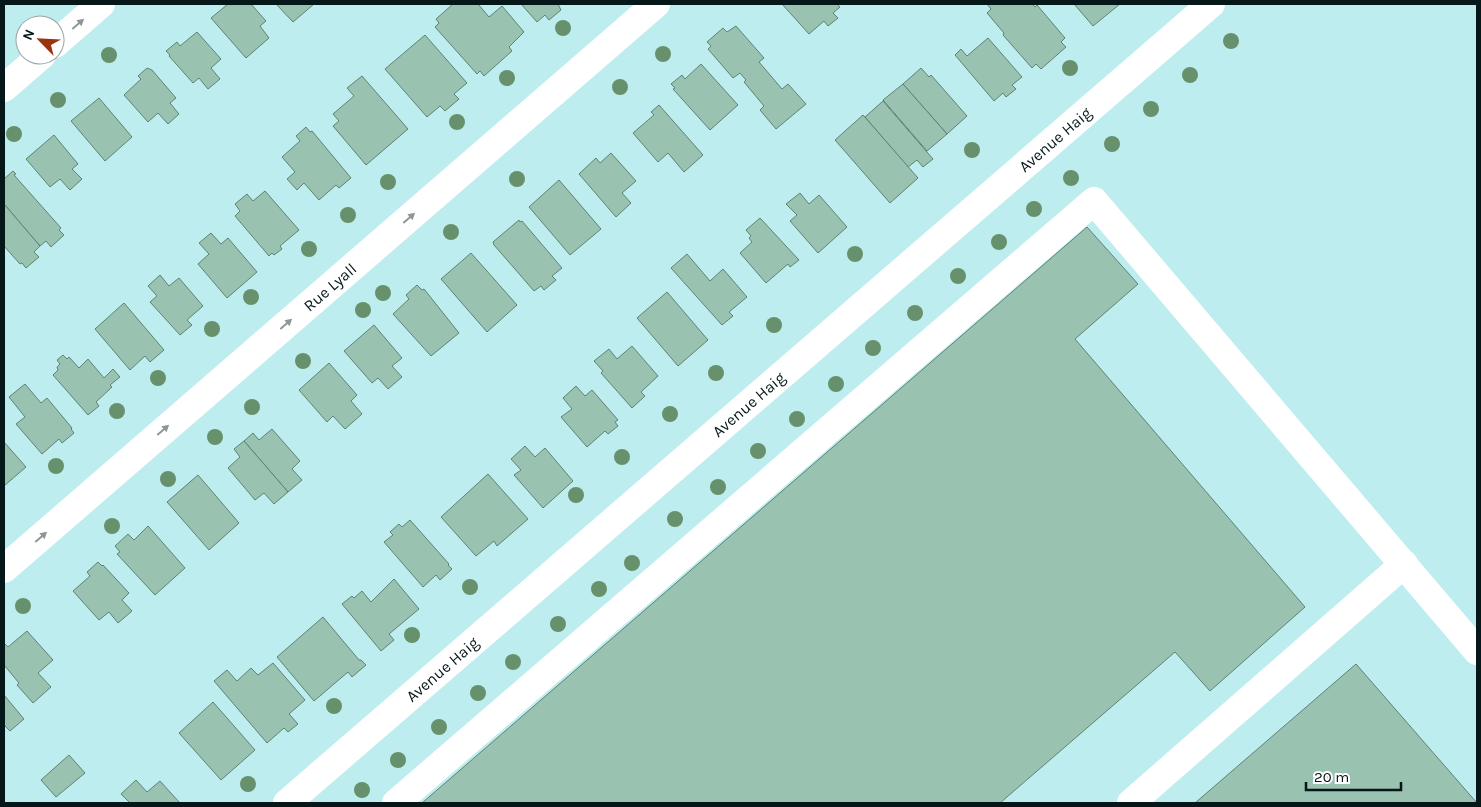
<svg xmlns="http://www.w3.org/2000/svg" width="1481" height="807" font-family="Karla,sans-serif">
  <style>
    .building { fill: #9ac2b1; stroke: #5d8373 }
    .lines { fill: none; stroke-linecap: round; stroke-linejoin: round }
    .minor { stroke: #fff; stroke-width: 28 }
    .tree { fill: #67916c }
    .oneway { fill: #8e9797 }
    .labels { text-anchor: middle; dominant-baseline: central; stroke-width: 4.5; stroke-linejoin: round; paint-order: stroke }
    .street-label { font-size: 16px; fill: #051718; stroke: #fff }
  </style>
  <rect width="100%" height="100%" fill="#bdedef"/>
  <g class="building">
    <polygon points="228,4 251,4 266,21 260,26 269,38 246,58 211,18"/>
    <polygon points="276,4 314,4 293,22"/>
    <polygon points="453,4 478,4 489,17 502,6 524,32 509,47 512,51 484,76 480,71 477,74 435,27 439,23 436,19"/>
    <polygon points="521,4 558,4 561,10 549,20 545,15 537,22"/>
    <polygon points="782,4 837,4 840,7 833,13 838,18 828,26 824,21 809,34"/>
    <polygon points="987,4 1032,4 1035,7 1037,5 1065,38 1061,42 1066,47 1041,69 1036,64 1032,68 1003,35 1004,33 987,13 991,9"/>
    <polygon points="1074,4 1120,4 1093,26"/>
    <polygon points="736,26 764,58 759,62 782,89 788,84 806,104 776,129 760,110 764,106 744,82 746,80 740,73 733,78 708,49 711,46 707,42 723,28 727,32"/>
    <polygon points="197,32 221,59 211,68 220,79 208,89 199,78 193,83 169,56 170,55 166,51 177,42 180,46"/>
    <polygon points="425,35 467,83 454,94 459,99 445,111 440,106 427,117 385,69"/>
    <polygon points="988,38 1022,77 1012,85 1016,89 1006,97 1003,93 994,101 955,55 961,49 967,56"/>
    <polygon points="701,64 738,105 710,130 673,89 675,88 671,84 682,75 685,79"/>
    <polygon points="147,68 152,70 176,98 170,103 179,114 168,124 158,113 148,122 124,95 141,79 138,76"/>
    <polygon points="921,68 929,77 931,75 967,116 947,134 903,84"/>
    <polygon points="362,76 408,129 366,165 333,126 339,121 333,114 354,96 347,88"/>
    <polygon points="903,84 947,134 927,151 883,100"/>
    <polygon points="99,98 132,137 105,161 71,121"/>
    <polygon points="883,101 933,159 923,167 917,160 908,167 865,117"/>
    <polygon points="659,105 703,155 684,172 668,153 658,162 633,133 654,115 651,112"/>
    <polygon points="863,115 918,178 890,203 835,140"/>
    <polygon points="306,127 310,132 312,131 351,178 339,188 336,185 319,200 304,183 297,190 287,179 295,172 282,157 300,141 296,136"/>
    <polygon points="54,135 78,164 72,169 82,179 70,190 60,179 50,187 26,159"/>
    <polygon points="611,153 636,181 622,193 631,203 616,217 579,174 596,158 600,163"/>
    <polygon points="13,171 16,174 14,175 61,228 59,230 64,235 51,247 46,241 40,246 4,204 4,179"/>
    <polygon points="559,180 601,229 570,255 529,207"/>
    <polygon points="265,191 299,230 280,246 282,249 274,255 272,253 269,256 235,216 240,211 235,204 247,194 253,201"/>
    <polygon points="800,193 809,204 819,195 847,227 818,253 790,221 797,215 786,204"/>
    <polygon points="4,204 40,246 34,252 39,257 26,268 22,263 20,264 4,246"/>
    <polygon points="760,218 799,260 790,267 788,264 766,283 740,253 752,242 749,238 751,236 746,230"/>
    <polygon points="519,220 520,222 522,221 562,268 552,276 556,280 544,290 541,286 534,291 494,245 493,242"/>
    <polygon points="1087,227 1138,284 1075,339 1305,607 1210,691 1175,652 1000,803 422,803"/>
    <polygon points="211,233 221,244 228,238 257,272 227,298 198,264 209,254 199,243"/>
    <polygon points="471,253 517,305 487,332 441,279"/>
    <polygon points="687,254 710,281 723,269 747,297 729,312 733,316 722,325 671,268"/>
    <polygon points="160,275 169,286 179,278 203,306 187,320 192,325 180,335 150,302 157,296 148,286"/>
    <polygon points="417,285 422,290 424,289 459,333 431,356 393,314 409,299 406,295"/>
    <polygon points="667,292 708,340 678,366 637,318"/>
    <polygon points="124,303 164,350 150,362 145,356 130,370 95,329"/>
    <polygon points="374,325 402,358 392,366 402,377 388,389 378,378 372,383 344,351"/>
    <polygon points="632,346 658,376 641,392 645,396 632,408 601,373 603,371 594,361 609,349 617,359"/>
    <polygon points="63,355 67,359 69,357 79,368 88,359 104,378 113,369 120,377 110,385 112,387 96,402 99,406 88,415 53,375 58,370 57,367 60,364 57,360"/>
    <polygon points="329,363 357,395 351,401 362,414 345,429 333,416 327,422 299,390"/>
    <polygon points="25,384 41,403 47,398 72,428 71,429 74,433 62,443 59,439 42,454 16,424 25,417 9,397"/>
    <polygon points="576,386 585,396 592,390 618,420 615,422 618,426 608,434 605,431 587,447 561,417 572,409 563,398"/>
    <polygon points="272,429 300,461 292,469 302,480 288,492 244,441 253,433 259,440"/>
    <polygon points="244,441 288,492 274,504 264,493 255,500 228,468 240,457 234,449"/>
    <polygon points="4,442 26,467 4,486"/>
    <polygon points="525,446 535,457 545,448 573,481 543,508 514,475 521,470 511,459"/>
    <polygon points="488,474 528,519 497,546 494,541 476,556 441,517"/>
    <polygon points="198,475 239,523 209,550 167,502"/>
    <polygon points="410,520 449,564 448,565 452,569 440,580 436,575 423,587 384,542 393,535 390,532 399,524 402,527"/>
    <polygon points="148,526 185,568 155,595 117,554 120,552 115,546 128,534 134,540"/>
    <polygon points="98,562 102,566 103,565 129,593 122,600 132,611 118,623 109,612 99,620 73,591 90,576 87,572"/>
    <polygon points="394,579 419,609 389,634 394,640 381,651 342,604 352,596 354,598 362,591 371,602"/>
    <polygon points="323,617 359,660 361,660 366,665 352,677 348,672 314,701 277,657"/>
    <polygon points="27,631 53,660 38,673 51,687 33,703 17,685 19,683 4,665 4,645 5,644 8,647"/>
    <polygon points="273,663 305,700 289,714 298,724 288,732 284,728 267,743 214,681 227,670 237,681 251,668 258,675"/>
    <polygon points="1356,664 1477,803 1195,803"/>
    <polygon points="4,695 24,719 10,731 4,725"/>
    <polygon points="213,702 255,750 221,780 179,733"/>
    <polygon points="69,755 85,773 56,797 41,780"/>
    <polygon points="136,780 147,792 160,781 180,803 130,803 121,794"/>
  </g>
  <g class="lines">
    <g class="minor">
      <polyline points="55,44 101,4"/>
      <polyline points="4,88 42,55"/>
      <path id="s1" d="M 4,569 L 656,4"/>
      <path id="s2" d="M 287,803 L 1211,4"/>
      <polyline points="396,803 1094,201 1477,651"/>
      <polyline points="1131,803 1404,564"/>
    </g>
  </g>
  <g class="tree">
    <circle cx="563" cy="28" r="8"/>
    <circle cx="1231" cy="41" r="8"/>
    <circle cx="663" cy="54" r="8"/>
    <circle cx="109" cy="55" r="8"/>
    <circle cx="1070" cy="68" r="8"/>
    <circle cx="1190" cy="75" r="8"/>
    <circle cx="507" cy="78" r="8"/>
    <circle cx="620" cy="87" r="8"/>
    <circle cx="58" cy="100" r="8"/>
    <circle cx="1151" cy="109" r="8"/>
    <circle cx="457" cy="122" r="8"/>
    <circle cx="14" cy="134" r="8"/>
    <circle cx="1112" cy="144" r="8"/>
    <circle cx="972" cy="150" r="8"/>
    <circle cx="1071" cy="178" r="8"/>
    <circle cx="517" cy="179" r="8"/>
    <circle cx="388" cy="182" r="8"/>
    <circle cx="1034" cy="209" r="8"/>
    <circle cx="348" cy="215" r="8"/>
    <circle cx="451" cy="232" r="8"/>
    <circle cx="999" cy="242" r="8"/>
    <circle cx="309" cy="249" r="8"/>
    <circle cx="855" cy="254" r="8"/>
    <circle cx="958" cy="276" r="8"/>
    <circle cx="383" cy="293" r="8"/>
    <circle cx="251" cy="297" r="8"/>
    <circle cx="363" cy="310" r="8"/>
    <circle cx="915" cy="313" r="8"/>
    <circle cx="774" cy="325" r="8"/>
    <circle cx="212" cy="329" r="8"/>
    <circle cx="873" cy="348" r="8"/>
    <circle cx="303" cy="361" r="8"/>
    <circle cx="716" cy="373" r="8"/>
    <circle cx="158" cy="378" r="8"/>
    <circle cx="836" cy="384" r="8"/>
    <circle cx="252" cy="407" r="8"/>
    <circle cx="117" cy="411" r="8"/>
    <circle cx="670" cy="414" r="8"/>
    <circle cx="797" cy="419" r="8"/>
    <circle cx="215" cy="437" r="8"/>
    <circle cx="758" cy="451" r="8"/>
    <circle cx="622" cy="457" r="8"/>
    <circle cx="56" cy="466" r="8"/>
    <circle cx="168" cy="479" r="8"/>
    <circle cx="718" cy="487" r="8"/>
    <circle cx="576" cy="495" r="8"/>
    <circle cx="675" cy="519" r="8"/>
    <circle cx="112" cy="526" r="8"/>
    <circle cx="632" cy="563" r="8"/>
    <circle cx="470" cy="587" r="8"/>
    <circle cx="599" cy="589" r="8"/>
    <circle cx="23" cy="606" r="8"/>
    <circle cx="558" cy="624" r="8"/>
    <circle cx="412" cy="635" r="8"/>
    <circle cx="513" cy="662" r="8"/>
    <circle cx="478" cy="693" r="8"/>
    <circle cx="334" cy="706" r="8"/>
    <circle cx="439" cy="727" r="8"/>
    <circle cx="398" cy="760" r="8"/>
    <circle cx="248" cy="784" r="8"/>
    <circle cx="362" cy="790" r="8"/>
  </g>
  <defs><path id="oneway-solid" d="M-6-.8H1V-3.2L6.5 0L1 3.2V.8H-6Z" transform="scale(1.25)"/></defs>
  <g class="oneway">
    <use href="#oneway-solid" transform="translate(78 24) rotate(-41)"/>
    <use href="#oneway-solid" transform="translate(409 218) rotate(-41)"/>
    <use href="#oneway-solid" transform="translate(286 324) rotate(-41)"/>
    <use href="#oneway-solid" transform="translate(163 430) rotate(-41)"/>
    <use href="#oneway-solid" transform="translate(41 537) rotate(-41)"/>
  </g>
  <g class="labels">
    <g class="street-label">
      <text stroke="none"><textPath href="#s2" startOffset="1015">Avenue Haig</textPath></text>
      <text stroke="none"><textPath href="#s1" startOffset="431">Rue Lyall</textPath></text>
      <text stroke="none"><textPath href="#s2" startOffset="610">Avenue Haig</textPath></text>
      <text stroke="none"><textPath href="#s2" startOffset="205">Avenue Haig</textPath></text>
    </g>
  </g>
  <rect width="1481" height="807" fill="none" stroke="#051718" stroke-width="10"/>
  <g transform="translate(40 40) rotate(294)"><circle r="24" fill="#ffffff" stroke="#9ba2a3"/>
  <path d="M0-4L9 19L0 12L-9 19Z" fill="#9a330e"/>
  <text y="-8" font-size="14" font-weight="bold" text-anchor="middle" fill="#051718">N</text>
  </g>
  <path d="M1306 782v8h95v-8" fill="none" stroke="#051718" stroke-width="2.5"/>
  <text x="1314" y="782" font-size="15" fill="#051718" stroke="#ffffff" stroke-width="4" paint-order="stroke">20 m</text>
</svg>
